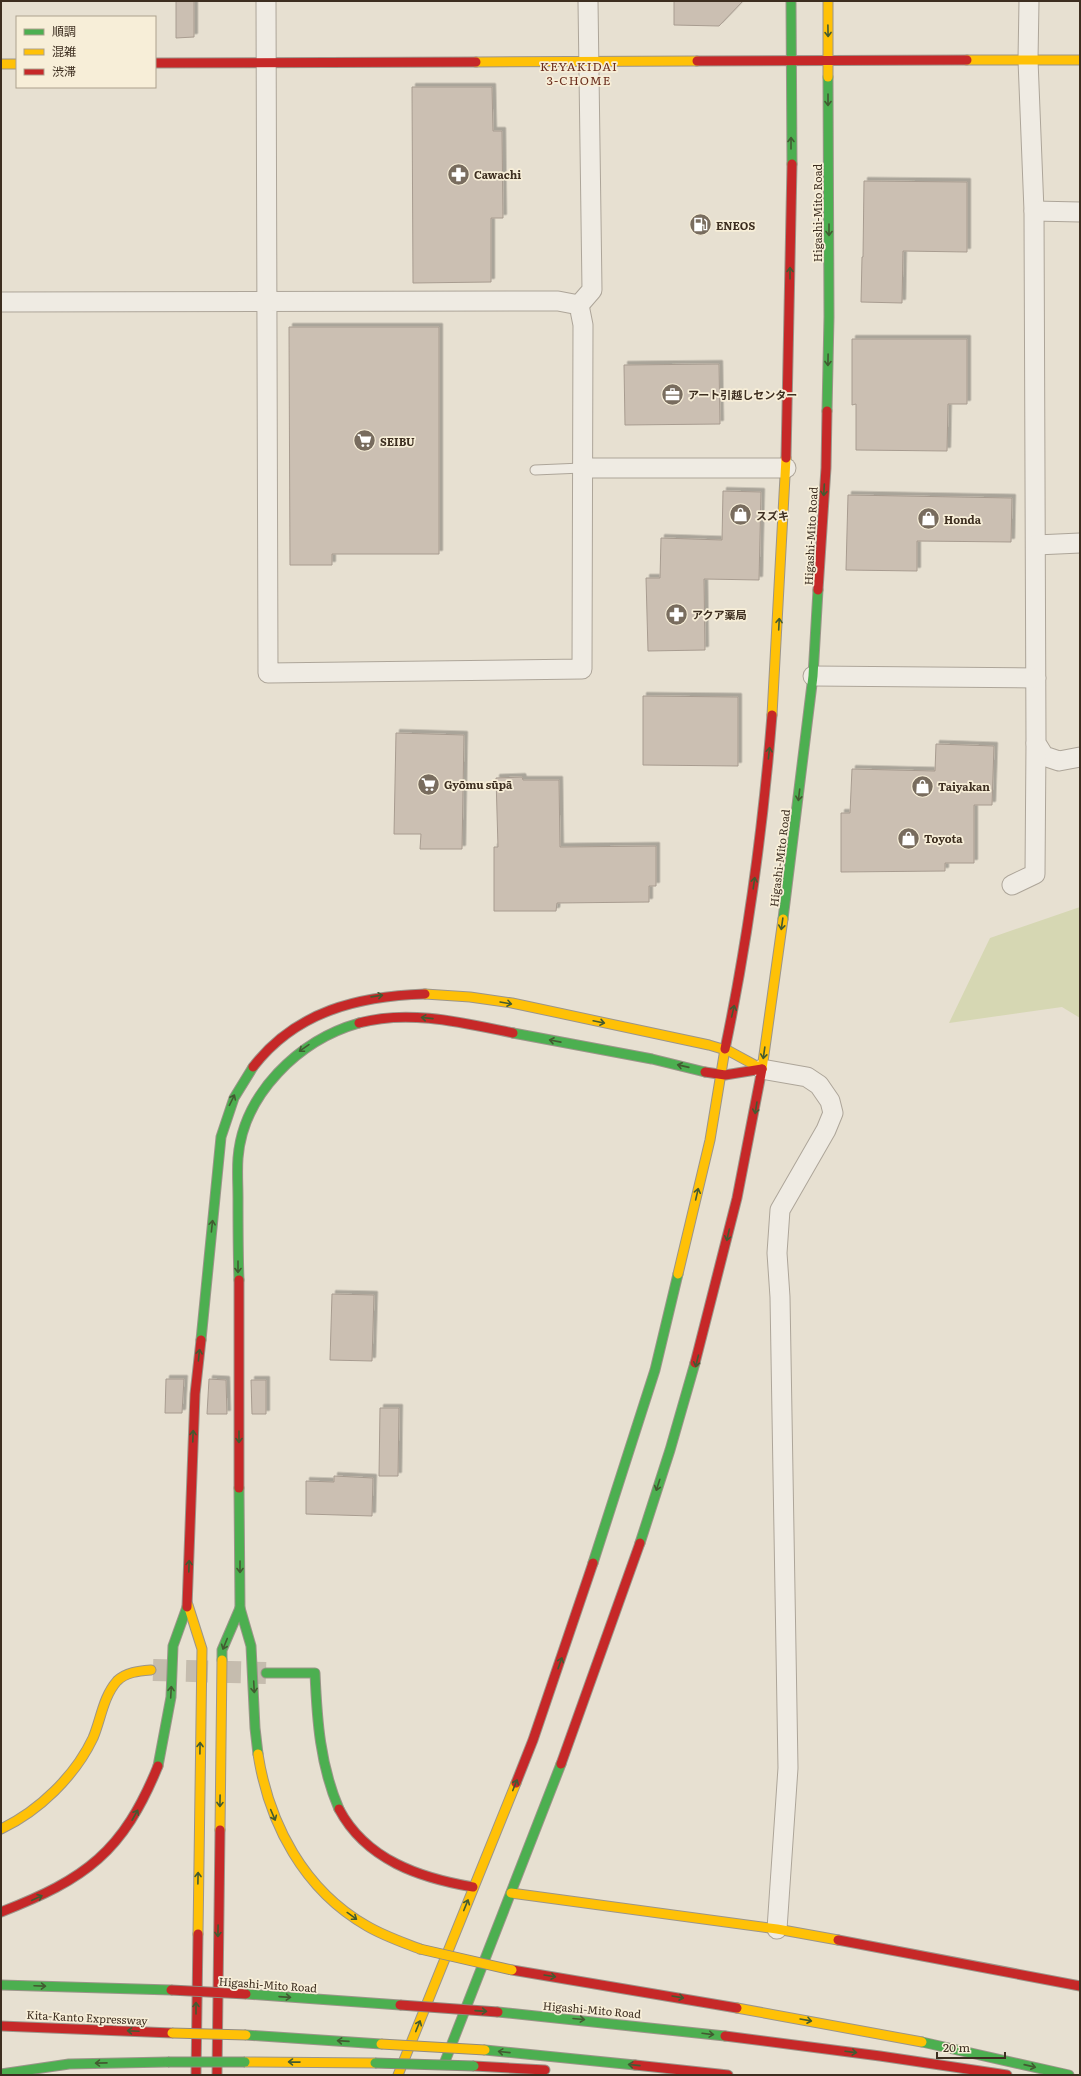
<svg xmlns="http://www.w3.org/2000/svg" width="1081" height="2076" font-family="Literata,'Noto Sans JP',serif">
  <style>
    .green { fill: #d6d7b3 }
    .building { fill: #cbbfb2; stroke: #a89c90; filter: url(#shadow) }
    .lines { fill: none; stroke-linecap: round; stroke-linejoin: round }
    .secondary-tunnel { stroke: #c5bcae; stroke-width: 22; stroke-dasharray: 22 11; stroke-linecap: butt }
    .lane-casing { stroke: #ada599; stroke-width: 11 }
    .street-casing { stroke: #ada599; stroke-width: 21 }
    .fast-casing { stroke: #9c958a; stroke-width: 11 }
    .slow-casing { stroke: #9c958a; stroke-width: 11 }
    .jam-casing { stroke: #9c958a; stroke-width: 11 }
    .lane { stroke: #efebe3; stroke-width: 9 }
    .street { stroke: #efebe3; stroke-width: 19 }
    .fast { stroke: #4caf50; stroke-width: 9 }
    .slow { stroke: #ffc107; stroke-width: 9 }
    .jam { stroke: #c62828; stroke-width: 9 }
    .fast-bridge-casing { stroke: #928b80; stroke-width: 11; stroke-linecap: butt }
    .slow-bridge-casing { stroke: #928b80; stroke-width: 11; stroke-linecap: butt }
    .jam-bridge-casing { stroke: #928b80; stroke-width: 11; stroke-linecap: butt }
    .fast-bridge { stroke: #4caf50; stroke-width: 9 }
    .slow-bridge { stroke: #ffc107; stroke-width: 9 }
    .jam-bridge { stroke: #c62828; stroke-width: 9 }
    .oneway { stroke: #425b31 }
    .labels { text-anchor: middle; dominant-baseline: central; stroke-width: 3.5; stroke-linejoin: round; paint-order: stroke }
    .poi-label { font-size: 11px; font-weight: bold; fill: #3d2e20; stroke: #f7eed8; text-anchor: start }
    .street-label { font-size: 11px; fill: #3d2e20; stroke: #f7eed8 }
    .neighbourhood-label { font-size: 12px; letter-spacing: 1px; fill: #6b2e1e; stroke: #f7eed8 }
  </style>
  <defs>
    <filter id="shadow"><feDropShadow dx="3.5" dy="-3.5" stdDeviation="0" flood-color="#0004"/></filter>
  </defs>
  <rect width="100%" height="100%" fill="#e7e0d1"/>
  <polygon class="green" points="1080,907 1080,1018 1062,1007 949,1023 990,938"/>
  <g class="building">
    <polygon points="176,1 194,1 194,37 176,38"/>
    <polygon points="674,1 743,1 719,26 674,25"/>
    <polygon points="412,87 492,87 493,131 502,131 503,218 491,218 491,282 413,283"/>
    <polygon points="864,181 967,182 967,252 903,251 902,303 861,302 862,257 863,257"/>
    <polygon points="289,327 439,327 439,554 332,554 332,565 290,565"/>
    <polygon points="852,339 967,339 967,404 948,404 947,451 856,450 856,404 852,405"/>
    <polygon points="719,364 720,424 625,425 624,365"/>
    <polygon points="723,491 761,492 759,580 704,579 705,650 648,651 646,578 660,578 661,538 722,540"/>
    <polygon points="848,495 1012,498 1011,542 917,541 917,571 846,570"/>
    <polygon points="643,696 738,697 738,766 643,765"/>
    <polygon points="396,733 464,735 462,849 420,849 421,834 394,834"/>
    <polygon points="936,744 994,746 992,805 974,805 974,863 945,863 945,871 841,872 841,813 850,813 852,769 935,771"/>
    <polygon points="522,777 523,780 559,780 560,847 656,846 656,886 649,886 649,902 557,903 556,911 494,911 494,847 498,847 496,778"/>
    <polygon points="332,1294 374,1295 372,1361 330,1360"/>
    <polygon points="166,1379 184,1379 182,1413 165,1413"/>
    <polygon points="209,1379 226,1380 227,1414 207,1414"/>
    <polygon points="251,1380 266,1380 266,1414 252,1414"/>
    <polygon points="380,1408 399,1408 398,1476 379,1476"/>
    <polygon points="334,1476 373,1478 372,1516 306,1514 306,1481 334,1482"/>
  </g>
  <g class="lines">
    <polyline class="secondary-tunnel" points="153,1670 266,1673"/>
    <defs>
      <polyline id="lane" points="535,470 582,468"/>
      <g id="street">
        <polyline points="1029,1 1028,60 1034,211 1036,743 1044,756 1059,761 1080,757"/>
        <polyline points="1034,211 1080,212"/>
        <polyline points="1,302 558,301 579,305 583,325 582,669 268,673 266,1"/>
        <polyline points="579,305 592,290 588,1"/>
        <polyline points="582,468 786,468"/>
        <polyline points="1036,545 1080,543"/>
        <polyline points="813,676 1036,678"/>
        <polyline points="1012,885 1035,874 1036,743"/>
        <polyline points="762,1069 807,1077 819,1085 830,1101 833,1113 826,1130 780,1210 777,1253 780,1297 788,1768 777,1929"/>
      </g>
      <g id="fast">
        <polyline points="791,1 792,164"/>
        <polyline points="827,411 829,317 828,77"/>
        <polyline points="783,919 813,676 818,590"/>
        <polyline points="513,1033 652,1059 705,1072"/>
        <path d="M 239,1280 C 238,1253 238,1225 238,1198 C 238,1185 237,1171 238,1158 C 243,1094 299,1040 359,1023"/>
        <polyline points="201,1340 221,1137 234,1098 253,1067"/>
        <polyline points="239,1488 240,1608 251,1646 255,1728 258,1754"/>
        <polyline points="640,1543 670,1450 695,1363"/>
        <polyline points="593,1563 655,1370 678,1274"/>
        <polyline points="222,1660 222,1650 240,1608"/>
        <path d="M 266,1673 L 315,1673 C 317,1720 320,1765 339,1809"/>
        <polyline points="158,1766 171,1697 173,1646 187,1607"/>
        <polyline points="1,1985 171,1990"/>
        <polyline points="246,1994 400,2005"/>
        <polyline points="498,2012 725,2036"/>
        <polyline points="246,2035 381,2044"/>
        <polyline points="922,2042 1069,2075"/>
        <polyline points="485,2050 635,2065"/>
        <polyline points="444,2064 561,1764"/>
        <polyline points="1,2074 69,2064 168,2062"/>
      </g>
      <g id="slow">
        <polyline points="828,1 828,77"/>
        <polyline points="967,60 1080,60"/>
        <polyline points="476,62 697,61"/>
        <polyline points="1,64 17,64"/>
        <polyline points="772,715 786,458"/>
        <polyline points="425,994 470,997 512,1003 709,1045 729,1051 762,1069"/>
        <polyline points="762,1069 783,919"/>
        <polyline points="678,1274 710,1140 725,1049"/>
        <polyline points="188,1605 202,1649 198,1934"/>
        <path d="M 258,1754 C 269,1824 304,1890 367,1926 C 384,1936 402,1942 420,1949"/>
        <path d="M 1,1829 C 39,1811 75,1776 93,1738 C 101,1719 103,1697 117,1681 C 126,1672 139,1671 151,1670"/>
        <polyline points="220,1830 222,1660"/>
        <polyline points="511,1893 777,1929 838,1940"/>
        <polyline points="737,2008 922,2042"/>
        <polyline points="245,2062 375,2063"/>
        <polyline points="398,2075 516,1783"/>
      </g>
      <g id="jam">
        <polyline points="697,61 967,60"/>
        <polyline points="155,63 476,62"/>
        <polyline points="786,458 792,164"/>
        <polyline points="818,590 826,468 827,411"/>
        <path d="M 359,1023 C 409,1009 464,1023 513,1033"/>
        <path d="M 725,1049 C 748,939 763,828 772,715"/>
        <path d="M 253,1067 C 296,1011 359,996 425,994"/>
        <polyline points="705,1072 725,1075 762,1069"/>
        <polyline points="239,1280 239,1488"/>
        <polyline points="695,1363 737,1198 762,1069"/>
        <polyline points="187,1607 195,1394 201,1340"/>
        <polyline points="561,1764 640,1543"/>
        <polyline points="516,1783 533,1740 593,1563"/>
        <path d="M 339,1809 C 366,1860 420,1878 473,1887"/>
        <path d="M 1,1912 C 86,1879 123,1852 158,1766"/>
        <polyline points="838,1940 1080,1986"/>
        <polyline points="512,1970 737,2008"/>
        <polyline points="1,2026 172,2033"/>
        <polyline points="725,2036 880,2056 1007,2075"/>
        <polyline points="635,2065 728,2075"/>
        <polyline points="474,2066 545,2070"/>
        <polyline points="196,2075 198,1934"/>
        <polyline points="217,2075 220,1830"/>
      </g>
    </defs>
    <use href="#lane" class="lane-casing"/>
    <use href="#street" class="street-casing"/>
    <use href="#fast" class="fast-casing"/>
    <use href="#slow" class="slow-casing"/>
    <use href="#jam" class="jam-casing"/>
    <use href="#lane" class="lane"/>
    <use href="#street" class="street"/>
    <use href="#fast" class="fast"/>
    <use href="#slow" class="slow"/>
    <use href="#jam" class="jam"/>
    <defs>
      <g id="fast-bridge">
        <polyline points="168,2062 245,2062"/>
        <polyline points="375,2063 474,2066"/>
      </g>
      <g id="slow-bridge">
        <polyline points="420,1949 512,1970"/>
        <polyline points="172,2033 246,2035"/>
        <polyline points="381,2044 485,2050"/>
      </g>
      <g id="jam-bridge">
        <polyline points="171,1990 246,1994"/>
        <polyline points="400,2005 498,2012"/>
      </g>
    </defs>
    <use href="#fast-bridge" class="fast-bridge-casing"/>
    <use href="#slow-bridge" class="slow-bridge-casing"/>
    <use href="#jam-bridge" class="jam-bridge-casing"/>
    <use href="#fast-bridge" class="fast-bridge"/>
    <use href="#slow-bridge" class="slow-bridge"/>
    <use href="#jam-bridge" class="jam-bridge"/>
  </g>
  <defs><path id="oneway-shaft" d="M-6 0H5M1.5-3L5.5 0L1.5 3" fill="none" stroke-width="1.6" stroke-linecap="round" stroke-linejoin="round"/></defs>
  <g class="oneway">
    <use href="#oneway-shaft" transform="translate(828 31) rotate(89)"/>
    <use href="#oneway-shaft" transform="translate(828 100) rotate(90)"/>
    <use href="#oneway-shaft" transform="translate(791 143) rotate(-90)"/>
    <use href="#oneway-shaft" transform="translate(829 230) rotate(90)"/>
    <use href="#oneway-shaft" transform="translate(790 273) rotate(-90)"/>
    <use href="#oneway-shaft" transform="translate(828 360) rotate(91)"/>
    <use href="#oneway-shaft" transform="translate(824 490) rotate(93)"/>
    <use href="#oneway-shaft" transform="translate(779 624) rotate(-87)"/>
    <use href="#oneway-shaft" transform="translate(769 753) rotate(-84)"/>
    <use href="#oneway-shaft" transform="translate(799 795) rotate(97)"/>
    <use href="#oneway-shaft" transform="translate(754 883) rotate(-82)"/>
    <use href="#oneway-shaft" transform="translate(782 924) rotate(98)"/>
    <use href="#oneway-shaft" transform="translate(377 996) rotate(-8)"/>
    <use href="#oneway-shaft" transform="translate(506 1003) rotate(10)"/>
    <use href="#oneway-shaft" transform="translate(733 1011) rotate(-77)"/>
    <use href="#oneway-shaft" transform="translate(427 1018) rotate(-174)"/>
    <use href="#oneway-shaft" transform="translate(599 1022) rotate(12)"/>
    <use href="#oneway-shaft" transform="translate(555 1041) rotate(-169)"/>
    <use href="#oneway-shaft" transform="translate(304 1048) rotate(145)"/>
    <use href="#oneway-shaft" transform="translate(764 1053) rotate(98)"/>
    <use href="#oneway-shaft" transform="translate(683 1066) rotate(-167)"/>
    <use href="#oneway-shaft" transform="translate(232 1100) rotate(-64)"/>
    <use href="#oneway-shaft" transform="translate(756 1108) rotate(99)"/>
    <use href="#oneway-shaft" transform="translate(697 1194) rotate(-77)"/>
    <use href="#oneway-shaft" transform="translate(212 1226) rotate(-84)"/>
    <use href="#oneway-shaft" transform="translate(728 1235) rotate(103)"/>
    <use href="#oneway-shaft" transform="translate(238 1267) rotate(90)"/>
    <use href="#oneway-shaft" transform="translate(199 1355) rotate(-84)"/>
    <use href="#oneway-shaft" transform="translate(697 1361) rotate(104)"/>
    <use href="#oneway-shaft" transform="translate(193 1436) rotate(-88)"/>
    <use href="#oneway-shaft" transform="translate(239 1437) rotate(90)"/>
    <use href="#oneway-shaft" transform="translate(658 1485) rotate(108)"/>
    <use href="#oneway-shaft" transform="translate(189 1566) rotate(-88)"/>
    <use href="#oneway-shaft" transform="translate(240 1567) rotate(90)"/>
    <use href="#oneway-shaft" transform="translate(225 1644) rotate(112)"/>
    <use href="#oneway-shaft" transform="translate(560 1663) rotate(-71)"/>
    <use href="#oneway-shaft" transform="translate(254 1687) rotate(87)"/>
    <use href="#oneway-shaft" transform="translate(171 1692) rotate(-87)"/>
    <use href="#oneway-shaft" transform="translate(200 1748) rotate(-89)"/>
    <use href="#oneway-shaft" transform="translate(515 1785) rotate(-68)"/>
    <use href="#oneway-shaft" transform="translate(220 1801) rotate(91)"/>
    <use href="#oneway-shaft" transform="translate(135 1815) rotate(-61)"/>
    <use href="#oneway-shaft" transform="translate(273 1815) rotate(67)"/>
    <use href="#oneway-shaft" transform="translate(198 1878) rotate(-89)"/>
    <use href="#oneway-shaft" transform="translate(37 1898) rotate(-25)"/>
    <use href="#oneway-shaft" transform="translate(466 1905) rotate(-68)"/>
    <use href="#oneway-shaft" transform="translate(352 1916) rotate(36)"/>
    <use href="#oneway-shaft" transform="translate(218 1931) rotate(91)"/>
    <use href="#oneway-shaft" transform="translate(550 1976) rotate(9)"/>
    <use href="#oneway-shaft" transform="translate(40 1986) rotate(2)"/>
    <use href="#oneway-shaft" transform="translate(285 1997) rotate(4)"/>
    <use href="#oneway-shaft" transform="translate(678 1997) rotate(10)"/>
    <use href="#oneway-shaft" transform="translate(196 2008) rotate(-90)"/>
    <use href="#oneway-shaft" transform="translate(481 2011) rotate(4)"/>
    <use href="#oneway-shaft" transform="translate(579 2019) rotate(5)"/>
    <use href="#oneway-shaft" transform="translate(806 2020) rotate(10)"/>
    <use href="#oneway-shaft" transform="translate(418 2026) rotate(-68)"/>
    <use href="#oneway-shaft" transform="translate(133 2031) rotate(-177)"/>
    <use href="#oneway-shaft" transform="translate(708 2034) rotate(7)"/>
    <use href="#oneway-shaft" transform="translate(343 2041) rotate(-176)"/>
    <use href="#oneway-shaft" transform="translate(504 2052) rotate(-174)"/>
    <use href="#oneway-shaft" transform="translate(851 2052) rotate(7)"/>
    <use href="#oneway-shaft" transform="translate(294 2062) rotate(-179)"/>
    <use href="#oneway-shaft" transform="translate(101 2063) rotate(179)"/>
    <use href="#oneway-shaft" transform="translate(634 2065) rotate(-174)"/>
    <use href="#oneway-shaft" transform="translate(1030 2066) rotate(13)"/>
  </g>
  <defs>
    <symbol id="pharmacy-disc" viewBox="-11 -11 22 22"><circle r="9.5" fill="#786c5e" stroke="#f7eed8"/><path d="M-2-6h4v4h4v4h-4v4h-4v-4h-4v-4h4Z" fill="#fff"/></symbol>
    <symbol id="fuel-disc" viewBox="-11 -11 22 22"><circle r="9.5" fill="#786c5e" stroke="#f7eed8"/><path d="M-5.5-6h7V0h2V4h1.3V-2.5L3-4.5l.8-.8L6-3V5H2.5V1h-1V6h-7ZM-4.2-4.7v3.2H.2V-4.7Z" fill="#fff"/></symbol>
    <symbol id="office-disc" viewBox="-11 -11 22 22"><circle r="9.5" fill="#786c5e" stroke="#f7eed8"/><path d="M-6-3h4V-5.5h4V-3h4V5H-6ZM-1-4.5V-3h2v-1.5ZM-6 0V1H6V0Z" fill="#fff"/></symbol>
    <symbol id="supermarket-disc" viewBox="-11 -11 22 22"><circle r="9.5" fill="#786c5e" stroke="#f7eed8"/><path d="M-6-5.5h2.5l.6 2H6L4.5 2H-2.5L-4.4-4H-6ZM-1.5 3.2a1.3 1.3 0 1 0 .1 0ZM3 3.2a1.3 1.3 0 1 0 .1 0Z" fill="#fff"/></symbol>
    <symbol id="shop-disc" viewBox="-11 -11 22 22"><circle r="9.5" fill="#786c5e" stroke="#f7eed8"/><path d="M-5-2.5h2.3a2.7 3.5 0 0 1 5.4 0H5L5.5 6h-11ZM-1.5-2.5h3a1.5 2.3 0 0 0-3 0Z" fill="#fff"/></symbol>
  </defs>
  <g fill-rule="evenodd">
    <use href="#pharmacy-disc" x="446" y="162" width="25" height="25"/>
    <use href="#fuel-disc" x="688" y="212" width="25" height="25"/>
    <use href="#office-disc" x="660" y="382" width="25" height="25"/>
    <use href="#supermarket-disc" x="352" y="428" width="25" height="25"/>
    <use href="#shop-disc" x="728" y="502" width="25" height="25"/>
    <use href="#shop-disc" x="916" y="506" width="25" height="25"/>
    <use href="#pharmacy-disc" x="664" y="602" width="25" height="25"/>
    <use href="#supermarket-disc" x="416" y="772" width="25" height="25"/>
    <use href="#shop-disc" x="910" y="774" width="25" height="25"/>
    <use href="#shop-disc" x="896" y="826" width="25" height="25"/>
  </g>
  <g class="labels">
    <g class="poi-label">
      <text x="474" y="174">Cawachi</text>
      <text x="716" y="225">ENEOS</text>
      <text x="688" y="394">アート引越しセンター</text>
      <text x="380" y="441">SEIBU</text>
      <text x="756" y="515">スズキ</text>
      <text x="944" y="519">Honda</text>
      <text x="692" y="614">アクア薬局</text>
      <text x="444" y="784">Gyōmu sūpā</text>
      <text x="938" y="786">Taiyakan</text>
      <text x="924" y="838">Toyota</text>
    </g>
    <g class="street-label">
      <text transform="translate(817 213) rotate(-90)">Higashi-Mito Road</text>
      <text transform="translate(810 536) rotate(-87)">Higashi-Mito Road</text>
      <text transform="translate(779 858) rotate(-83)">Higashi-Mito Road</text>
      <text transform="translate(268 1984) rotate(4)">Higashi-Mito Road</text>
      <text transform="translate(592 2009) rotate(5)">Higashi-Mito Road</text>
      <text transform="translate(87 2017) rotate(3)">Kita-Kanto Expressway</text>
    </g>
    <g class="neighbourhood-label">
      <text x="579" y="66">KEYAKIDAI<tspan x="579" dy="14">3-CHOME</tspan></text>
    </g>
  </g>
  <rect width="1081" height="2076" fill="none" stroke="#3d2e20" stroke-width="4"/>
  <rect x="16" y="16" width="140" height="72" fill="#f7eed8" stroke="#ada18e"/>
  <rect x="24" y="29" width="20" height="6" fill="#4caf50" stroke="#ada18e"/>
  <text x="52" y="36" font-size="12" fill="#3d2e20">順調</text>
  <rect x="24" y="49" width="20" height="6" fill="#ffc107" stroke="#ada18e"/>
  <text x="52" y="56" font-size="12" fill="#3d2e20">混雑</text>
  <rect x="24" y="69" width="20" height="6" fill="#c62828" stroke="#ada18e"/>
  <text x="52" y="76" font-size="12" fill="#3d2e20">渋滞</text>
  <path d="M937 2052v6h68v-6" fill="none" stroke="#3d2e20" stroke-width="2"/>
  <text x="943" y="2052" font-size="12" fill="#3d2e20" stroke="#f7eed8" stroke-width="3" paint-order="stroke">20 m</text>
</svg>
